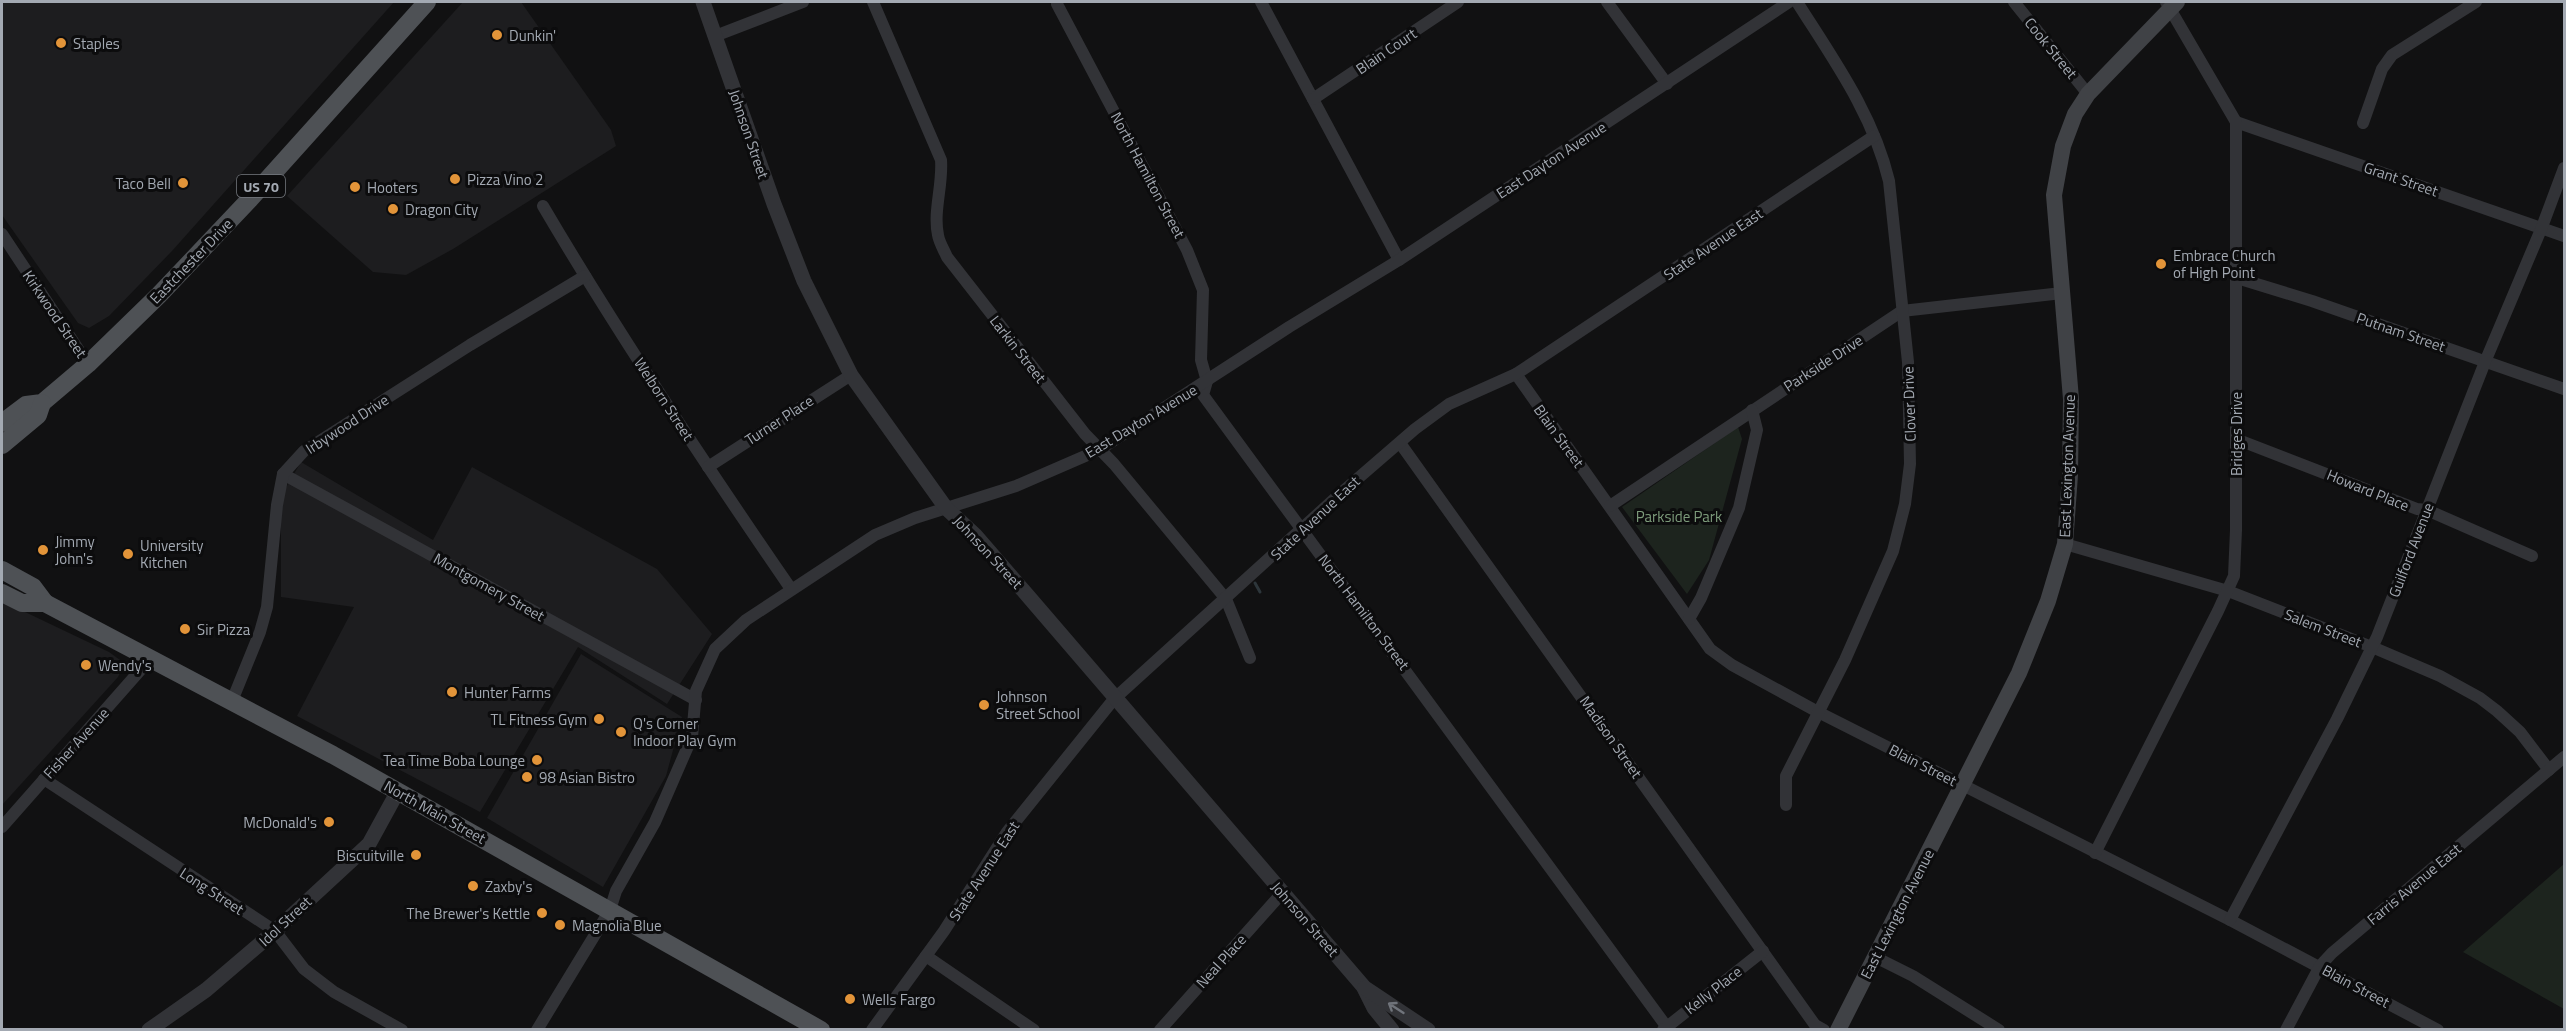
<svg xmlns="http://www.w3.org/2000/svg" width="2566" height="1031" font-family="'Titillium Web',sans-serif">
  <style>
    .built { fill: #1d1d1f }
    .green { fill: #1d241e }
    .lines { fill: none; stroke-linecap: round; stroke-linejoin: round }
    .stream { stroke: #2d363b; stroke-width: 3 }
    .minor { stroke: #323337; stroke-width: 12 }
    .tertiary { stroke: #323337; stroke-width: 15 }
    .secondary { stroke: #404246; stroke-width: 16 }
    .primary { stroke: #4e5155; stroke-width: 18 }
    .oneway { stroke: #70747b }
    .poi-dot { fill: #e29439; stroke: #0c0c0d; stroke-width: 2 }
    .labels { text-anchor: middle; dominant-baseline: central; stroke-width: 6; stroke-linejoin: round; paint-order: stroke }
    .shield { fill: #0c0c0d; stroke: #767a80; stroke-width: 1.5 }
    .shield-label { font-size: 14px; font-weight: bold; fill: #a3a9b2 }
    .poi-label { font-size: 15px; fill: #a3a9b2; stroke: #0c0c0d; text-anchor: start }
    .street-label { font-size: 15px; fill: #a3a9b2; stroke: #0c0c0d }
    .park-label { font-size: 15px; fill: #7d9b7b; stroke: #0c0c0d }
  </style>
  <rect width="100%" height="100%" fill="#111112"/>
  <g class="built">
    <polygon points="2,2 394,2 172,251 109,316 89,328 78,323 2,215"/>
    <polygon points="463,2 521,2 611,130 616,146 453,249 406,275 373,272 287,196"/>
    <polygon points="301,462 433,540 472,467 657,569 712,634 667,704 578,647 480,812 297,716 354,607 281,597 281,496"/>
    <polygon points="2,601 109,652 120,660 123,667 118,677 2,805"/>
    <polygon points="581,654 682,717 666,776 603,887 487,818"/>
  </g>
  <g class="green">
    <polygon points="1738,427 1742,439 1709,560 1687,594 1622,507"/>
    <polygon points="2564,864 2564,1009 2463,952"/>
  </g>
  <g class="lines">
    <g class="stream">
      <polyline points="1255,583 1260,592"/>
      <polyline points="2525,1030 2535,1030"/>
    </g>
    <g class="minor">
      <path d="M 873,2 L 941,160 C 943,185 933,211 938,235 C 939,242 944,250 947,257 L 1085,434 L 1114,464 L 1226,599 L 1250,658"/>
      <polyline points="1261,2 1399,260"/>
      <polyline points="1607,2 1667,84"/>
      <polyline points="2014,2 2088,94"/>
      <polyline points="1057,4 1187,250 1203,290 1201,360 1207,381 1203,395 1669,1030"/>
      <polyline points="715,36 803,2"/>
      <polyline points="1313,99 1458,2"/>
      <polyline points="2236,122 2564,236"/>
      <polyline points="2363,123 2382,69 2392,55 2476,2"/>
      <path d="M 543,206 C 620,337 705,464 791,589"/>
      <polyline points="2,234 88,364"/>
      <polyline points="2237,278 2312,301 2564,389"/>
      <polyline points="1516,374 1710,649 1732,665 1818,712 2230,920 2438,1030"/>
      <polyline points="2236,439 2417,509 2427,510 2532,556"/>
      <polyline points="1400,443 1815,1025 1824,1030"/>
      <polyline points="708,467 851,375"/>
      <polyline points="283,474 696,700"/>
      <polyline points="1610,506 1902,311 2062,293"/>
      <polyline points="2065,544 2228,591 2372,647 2440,676 2480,698 2497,711 2520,732 2549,770"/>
      <polyline points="1689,619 1701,598 1739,508 1757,430 1752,410"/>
      <polyline points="232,701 260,632 267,607 277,505 283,474 304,451 470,345 585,276"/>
      <polyline points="44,779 275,931 304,969 334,992 402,1030"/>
      <path d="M 1786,805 L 1786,776 L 1845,660 L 1893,551 L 1905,504 L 1910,464 L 1908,362 L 1889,181 C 1873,114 1833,59 1797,2"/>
      <polyline points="2,827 151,658"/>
      <polyline points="2095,853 2218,611 2234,576 2236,530 2236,122 2166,2"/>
      <polyline points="2230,920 2337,719 2377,637 2485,362 2542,227 2564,168"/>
      <polyline points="926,956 1034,1030"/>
      <polyline points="1875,957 1913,976 1999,1030"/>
      <polyline points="537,1030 610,910 616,891 655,822 692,737 696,691 715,649 746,620 875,535 915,518 1016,486 1099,450 1289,327 1399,260 1789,2"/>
      <polyline points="872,1030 944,931 1007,832 1114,699 1341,493 1415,429 1449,404 1516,374 1874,136"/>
      <polyline points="1160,1030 1283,892"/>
      <polyline points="1663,1030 1763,951"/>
      <polyline points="2286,1030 2320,966 2332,953 2564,757"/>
    </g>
    <g class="tertiary">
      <polyline points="703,2 774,204 804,281 851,375 946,508 975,535 1028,596 1363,986 1374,1008 1392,1030"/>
      <polyline points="1365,988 1428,1030"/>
      <polyline points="149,1030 206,990 275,931 354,858 369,844 398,791"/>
    </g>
    <polyline class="secondary" points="1838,1030 2019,673 2048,601 2065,544 2070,475 2071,399 2054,195 2063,146 2075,114 2088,94 2177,2"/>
    <g class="primary">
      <polyline points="2,423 26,405 42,403 88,364 159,295 250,199 427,2"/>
      <polyline points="2,445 38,415 42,403"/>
      <polyline points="2,570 33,587 45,603"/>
      <polyline points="2,593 22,603 45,603 333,755 821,1030"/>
    </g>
  </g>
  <defs><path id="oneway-shaft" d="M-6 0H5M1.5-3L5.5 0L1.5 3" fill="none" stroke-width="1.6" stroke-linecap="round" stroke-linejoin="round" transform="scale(1.5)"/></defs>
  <use class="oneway" href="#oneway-shaft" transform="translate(1396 1008) rotate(-147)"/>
  <g class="poi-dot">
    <circle cx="497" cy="35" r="6"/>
    <circle cx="61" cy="43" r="6"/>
    <circle cx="455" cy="179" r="6"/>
    <circle cx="183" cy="183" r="6"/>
    <circle cx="355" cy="187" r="6"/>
    <circle cx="393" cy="209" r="6"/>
    <circle cx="2161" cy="264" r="6"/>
    <circle cx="43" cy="550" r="6"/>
    <circle cx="128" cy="554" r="6"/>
    <circle cx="185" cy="629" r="6"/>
    <circle cx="86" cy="665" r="6"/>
    <circle cx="452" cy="692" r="6"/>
    <circle cx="984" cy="705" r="6"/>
    <circle cx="599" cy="719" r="6"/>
    <circle cx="621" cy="732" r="6"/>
    <circle cx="537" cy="760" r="6"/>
    <circle cx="527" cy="777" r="6"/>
    <circle cx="329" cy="822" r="6"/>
    <circle cx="416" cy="855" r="6"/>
    <circle cx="473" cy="886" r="6"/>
    <circle cx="542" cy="913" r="6"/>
    <circle cx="560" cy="925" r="6"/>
    <circle cx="850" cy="999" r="6"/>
  </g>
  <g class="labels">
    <rect class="shield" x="237" y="175" width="48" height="22" rx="4.5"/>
    <g class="shield-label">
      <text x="261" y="186">US 70</text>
    </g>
    <g class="poi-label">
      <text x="509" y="35">Dunkin'</text>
      <text x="73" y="43">Staples</text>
      <text x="467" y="179">Pizza Vino 2</text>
      <text x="171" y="183" text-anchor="end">Taco Bell</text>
      <text x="367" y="187">Hooters</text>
      <text x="405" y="209">Dragon City</text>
      <text x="2173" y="255">Embrace Church<tspan x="2173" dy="17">of High Point</tspan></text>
      <text x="55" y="541">Jimmy<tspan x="55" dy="17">John's</tspan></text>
      <text x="140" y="545">University<tspan x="140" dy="17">Kitchen</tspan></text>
      <text x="197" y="629">Sir Pizza</text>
      <text x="98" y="665">Wendy's</text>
      <text x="464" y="692">Hunter Farms</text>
      <text x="996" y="696">Johnson<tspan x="996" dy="17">Street School</tspan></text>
      <text x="587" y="719" text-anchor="end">TL Fitness Gym</text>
      <text x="633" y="723">Q's Corner<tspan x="633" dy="17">Indoor Play Gym</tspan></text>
      <text x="525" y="760" text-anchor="end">Tea Time Boba Lounge</text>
      <text x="539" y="777">98 Asian Bistro</text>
      <text x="317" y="822" text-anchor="end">McDonald's</text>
      <text x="404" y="855" text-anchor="end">Biscuitville</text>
      <text x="485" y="886">Zaxby's</text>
      <text x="530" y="913" text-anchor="end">The Brewer's Kettle</text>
      <text x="572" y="925">Magnolia Blue</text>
      <text x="862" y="999">Wells Fargo</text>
    </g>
    <g class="street-label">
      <text transform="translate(2051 48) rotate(51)">Cook Street</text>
      <text transform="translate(1386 51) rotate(-34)">Blain Court</text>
      <text transform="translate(749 134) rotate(71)">Johnson Street</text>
      <text transform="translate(1551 160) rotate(-33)">East Dayton Avenue</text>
      <text transform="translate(1148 175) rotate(62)">North Hamilton Street</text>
      <text transform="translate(2401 179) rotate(19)">Grant Street</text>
      <text transform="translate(1713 244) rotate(-34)">State Avenue East</text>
      <text transform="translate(191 261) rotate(-46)">Eastchester Drive</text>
      <text transform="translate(55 314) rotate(56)">Kirkwood Street</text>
      <text transform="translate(2401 332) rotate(19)">Putnam Street</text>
      <text transform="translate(1018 349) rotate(52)">Larkin Street</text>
      <text transform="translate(1823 363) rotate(-33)">Parkside Drive</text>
      <text transform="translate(664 399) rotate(57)">Welborn Street</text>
      <text transform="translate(1909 404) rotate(-92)">Clover Drive</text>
      <text transform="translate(779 420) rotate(-33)">Turner Place</text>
      <text transform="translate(1141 421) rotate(-31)">East Dayton Avenue</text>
      <text transform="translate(347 424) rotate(-33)">Irbywood Drive</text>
      <text transform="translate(2236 434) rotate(-90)">Bridges Drive</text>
      <text transform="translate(1559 436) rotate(54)">Blain Street</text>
      <text transform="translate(2067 466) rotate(-88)">East Lexington Avenue</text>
      <text transform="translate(2368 490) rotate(22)">Howard Place</text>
      <text transform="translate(1315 518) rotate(-43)">State Avenue East</text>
      <text transform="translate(2411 550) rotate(-69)">Guilford Avenue</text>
      <text transform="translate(988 552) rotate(47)">Johnson Street</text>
      <text transform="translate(489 587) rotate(29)">Montgomery Street</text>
      <text transform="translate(1364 612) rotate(53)">North Hamilton Street</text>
      <text transform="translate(2323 628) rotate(21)">Salem Street</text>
      <text transform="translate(1611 737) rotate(55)">Madison Street</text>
      <text transform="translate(76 743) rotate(-48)">Fisher Avenue</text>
      <text transform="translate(1923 765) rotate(27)">Blain Street</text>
      <text transform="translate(435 812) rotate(29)">North Main Street</text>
      <text transform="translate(984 871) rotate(-57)">State Avenue East</text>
      <text transform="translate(2414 884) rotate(-40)">Farris Avenue East</text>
      <text transform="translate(212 891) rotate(33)">Long Street</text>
      <text transform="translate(1897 914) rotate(-63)">East Lexington Avenue</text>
      <text transform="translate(1305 919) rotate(49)">Johnson Street</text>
      <text transform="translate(285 921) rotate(-43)">Idol Street</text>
      <text transform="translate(1221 961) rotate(-48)">Neal Place</text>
      <text transform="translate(2356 986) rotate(28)">Blain Street</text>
      <text transform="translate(1713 990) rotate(-38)">Kelly Place</text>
    </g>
    <g class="park-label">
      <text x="1679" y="516">Parkside Park</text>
    </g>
  </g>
  <rect width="2566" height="1031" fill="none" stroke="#a3a9b2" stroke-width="6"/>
</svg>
